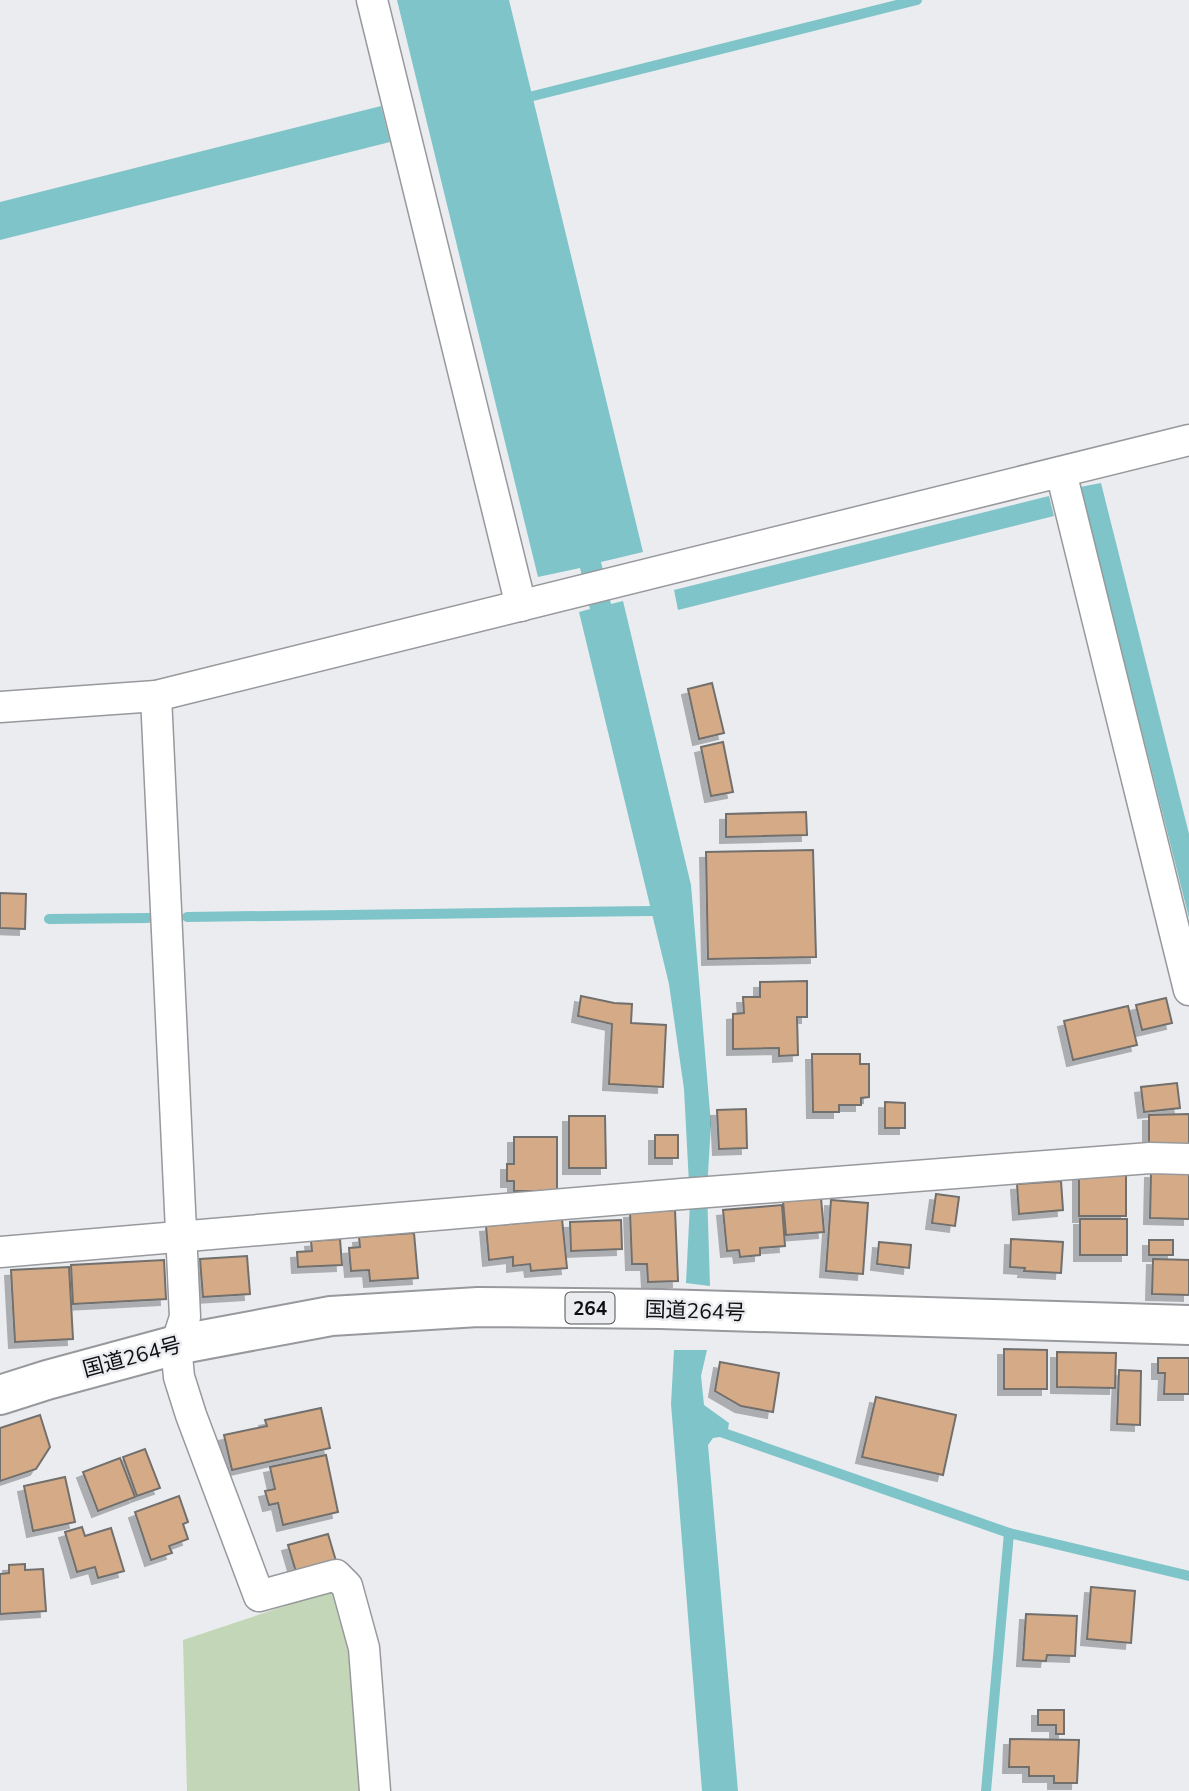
<svg xmlns="http://www.w3.org/2000/svg" width="1189" height="1791" viewBox="0 0 1189 1791" font-family="'Nunito Sans','Noto Sans JP',sans-serif">
<style>
.green{fill:#c3d7b8}
.water{fill:#7fc4c9}
.lines{fill:none;stroke-linecap:round;stroke-linejoin:round}
.stream{stroke:#7fc4c9;stroke-width:10}
.building{fill:#d5ab87;stroke:#726f6d;stroke-width:2;filter:url(#shadow)}
.street-casing{stroke:#97999c;stroke-width:33}
.highway-casing{stroke:#97999c;stroke-width:42}
.street{stroke:#fff;stroke-width:30}
.highway{stroke:#fff;stroke-width:38}
.labels{text-anchor:middle;stroke-width:5;stroke-linejoin:round;paint-order:stroke}
.shield{fill:#eaecf0;stroke:#505153;stroke-width:2}
.shield-label{font-size:19px;font-weight:bold;fill:#0e0f10}
.street-label{font-size:21px;fill:#0e0f10;stroke:#eaecf0}
</style>
<defs>
<filter id="shadow"><feDropShadow dx="-6" dy="6" stdDeviation="0" flood-color="#0004"/></filter>
</defs>
<rect width="100%" height="100%" fill="#eaecf0"/>
<path class="green" d="M 333,1590 L 352,1661 L 360,1791 L 187,1791 L 183,1640 Z"/>
<g class="water">
<path d="M 397,0 L 509,0 L 643,552 L 601,562 L 611,604 L 623,601 L 691,885 L 711,1124 L 707,1190 L 710,1286 L 686,1283 L 690,1203 L 684,1089 L 669,984 L 579,612 L 590,609 L 580,568 L 538,577 Z"/>
<path d="M 381,106 L 390,142 L 0,240 L 0,202 Z"/>
<path d="M 1101,483 L 1189,834 L 1189,918 L 1080,487 Z"/>
<path d="M 1049,496 L 1054,516 L 678,610 L 674,590 Z"/>
<path d="M 674,1350 L 707,1350 L 701,1376 L 704,1405 L 729,1423 L 727,1436 L 713,1438 L 708,1445 L 738,1791 L 702,1791 L 671,1404 Z"/>
</g>
<g class="lines">
<g class="stream">
<path d="M 533,96 L 917,0"/>
<path d="M 187,917 L 652,911"/>
<path d="M 49,919 L 148,918"/>
<path d="M 715,1430 L 1009,1533 L 1189,1576"/>
<path d="M 986,1791 L 1009,1533"/>
</g>
</g>
<g class="building">
<path d="M 712,683 L 724,733 L 699,739 L 688,689 Z"/>
<path d="M 723,742 L 733,792 L 711,796 L 701,747 Z"/>
<path d="M 806,812 L 807,835 L 726,837 L 726,814 Z"/>
<path d="M 813,850 L 816,957 L 708,959 L 706,852 Z"/>
<path d="M 0,893 L 26,894 L 25,929 L 0,928 Z"/>
<path d="M 807,981 L 807,1017 L 797,1017 L 798,1055 L 779,1056 L 779,1048 L 733,1049 L 733,1014 L 744,1013 L 743,997 L 760,997 L 760,982 Z"/>
<path d="M 581,996 L 614,1003 L 632,1004 L 631,1023 L 666,1025 L 663,1087 L 609,1084 L 612,1024 L 578,1016 Z"/>
<path d="M 1166,998 L 1172,1023 L 1142,1030 L 1136,1005 Z"/>
<path d="M 1128,1006 L 1137,1045 L 1073,1060 L 1064,1021 Z"/>
<path d="M 812,1054 L 860,1054 L 860,1064 L 869,1064 L 869,1097 L 861,1098 L 861,1105 L 839,1105 L 839,1112 L 813,1112 Z"/>
<path d="M 1177,1083 L 1180,1108 L 1144,1112 L 1141,1087 Z"/>
<path d="M 885,1102 L 905,1103 L 905,1128 L 885,1128 Z"/>
<path d="M 746,1109 L 747,1148 L 719,1149 L 717,1110 Z"/>
<path d="M 1189,1114 L 1189,1144 L 1149,1144 L 1149,1115 Z"/>
<path d="M 569,1116 L 605,1116 L 606,1168 L 569,1168 Z"/>
<rect x="655" y="1135" width="23" height="23"/>
<path d="M 514,1137 L 557,1137 L 557,1191 L 514,1191 L 514,1181 L 507,1181 L 507,1164 L 514,1164 Z"/>
<path d="M 1126,1171 L 1126,1216 L 1079,1216 L 1079,1172 Z"/>
<path d="M 1151,1172 L 1189,1173 L 1189,1219 L 1150,1218 Z"/>
<path d="M 1061,1181 L 1063,1210 L 1019,1214 L 1017,1184 Z"/>
<path d="M 936,1194 L 959,1197 L 955,1226 L 932,1223 Z"/>
<path d="M 821,1198 L 824,1232 L 786,1235 L 783,1201 Z"/>
<path d="M 831,1200 L 868,1203 L 863,1274 L 826,1271 Z"/>
<path d="M 782,1205 L 785,1246 L 760,1248 L 760,1255 L 740,1257 L 739,1250 L 727,1251 L 723,1210 Z"/>
<path d="M 675,1210 L 678,1281 L 648,1282 L 647,1264 L 632,1264 L 630,1212 Z"/>
<path d="M 562,1219 L 567,1268 L 531,1271 L 530,1264 L 513,1266 L 513,1257 L 489,1260 L 486,1226 Z"/>
<rect x="1080" y="1219" width="47" height="36"/>
<path d="M 621,1220 L 622,1249 L 571,1251 L 570,1222 Z"/>
<path d="M 414,1233 L 418,1278 L 370,1281 L 369,1270 L 351,1271 L 349,1248 L 360,1247 L 359,1237 Z"/>
<path d="M 340,1239 L 342,1265 L 298,1267 L 297,1252 L 312,1251 L 311,1241 Z"/>
<path d="M 1011,1239 L 1063,1242 L 1061,1273 L 1024,1271 L 1025,1268 L 1010,1267 Z"/>
<rect x="1149" y="1240" width="24" height="15"/>
<path d="M 879,1242 L 911,1245 L 909,1268 L 877,1264 Z"/>
<path d="M 247,1256 L 250,1294 L 203,1297 L 200,1259 Z"/>
<path d="M 1153,1259 L 1189,1260 L 1189,1295 L 1152,1294 Z"/>
<path d="M 164,1260 L 166,1299 L 73,1304 L 71,1265 Z"/>
<path d="M 69,1267 L 73,1339 L 15,1342 L 11,1270 Z"/>
<path d="M 1004,1349 L 1047,1350 L 1047,1389 L 1004,1389 Z"/>
<path d="M 1057,1352 L 1116,1353 L 1115,1388 L 1057,1387 Z"/>
<path d="M 1158,1358 L 1189,1358 L 1189,1394 L 1164,1394 L 1165,1373 L 1158,1373 Z"/>
<path d="M 720,1362 L 779,1373 L 773,1412 L 741,1406 L 715,1391 Z"/>
<path d="M 1119,1370 L 1141,1371 L 1140,1425 L 1117,1424 Z"/>
<path d="M 876,1397 L 956,1415 L 943,1475 L 862,1457 Z"/>
<path d="M 321,1408 L 330,1448 L 232,1470 L 224,1435 L 267,1426 L 265,1420 Z"/>
<path d="M 40,1415 L 50,1447 L 36,1469 L 0,1481 L 0,1428 Z"/>
<path d="M 145,1449 L 160,1488 L 137,1496 L 123,1457 Z"/>
<path d="M 326,1455 L 338,1512 L 283,1525 L 278,1503 L 269,1505 L 265,1491 L 275,1489 L 270,1467 Z"/>
<path d="M 120,1458 L 135,1497 L 98,1511 L 83,1472 Z"/>
<path d="M 65,1477 L 75,1522 L 33,1531 L 24,1486 Z"/>
<path d="M 179,1496 L 188,1522 L 183,1524 L 188,1539 L 169,1546 L 172,1553 L 151,1560 L 135,1512 Z"/>
<path d="M 82,1527 L 85,1536 L 111,1528 L 124,1571 L 98,1578 L 95,1567 L 77,1572 L 65,1532 Z"/>
<path d="M 328,1534 L 336,1561 L 296,1572 L 288,1545 Z"/>
<path d="M 25,1564 L 25,1570 L 43,1569 L 46,1611 L 0,1614 L 0,1574 L 9,1573 L 9,1565 Z"/>
<path d="M 1091,1587 L 1135,1591 L 1131,1643 L 1087,1639 Z"/>
<path d="M 1026,1614 L 1077,1616 L 1075,1656 L 1047,1655 L 1046,1661 L 1023,1660 Z"/>
<path d="M 1038,1710 L 1064,1710 L 1064,1734 L 1056,1734 L 1056,1725 L 1038,1725 Z"/>
<path d="M 1010,1739 L 1079,1740 L 1077,1783 L 1054,1783 L 1054,1776 L 1029,1776 L 1029,1767 L 1009,1767 Z"/>
</g>
<g class="lines">
<g class="street-casing">
<g id="street">
<path d="M 372,0 L 521,606"/>
<path d="M 1061,472 L 1189,990"/>
<path d="M 156,696 L 185,1317 L 176,1345 L 179,1377 L 191,1415 L 259,1596 L 336,1575 L 347,1586 L 364,1648 L 375,1791"/>
<path d="M 0,707 L 156,696 L 1189,440"/>
<path d="M 0,1252 L 682,1194 L 1150,1158 L 1189,1159"/>
</g>
</g>
<g class="highway-casing">
<path id="highway" d="M 0,1395 L 47,1380 L 176,1345 L 331,1316 L 478,1307 L 661,1309 L 1189,1325"/>
</g>
<use href="#street" class="street"/>
<use href="#highway" class="highway"/>
</g>
<g class="labels">
<rect class="shield" x="565.5" y="1292.5" width="49" height="31" rx="5"/>
<g class="shield-label">
<text x="590" y="1315">264</text>
</g>
<g class="street-label">
<text transform="translate(695 1311) rotate(2)" y="7">国道264号</text>
<text transform="translate(132 1357) rotate(-15)" y="7">国道264号</text>
</g>
</g>
</svg>
